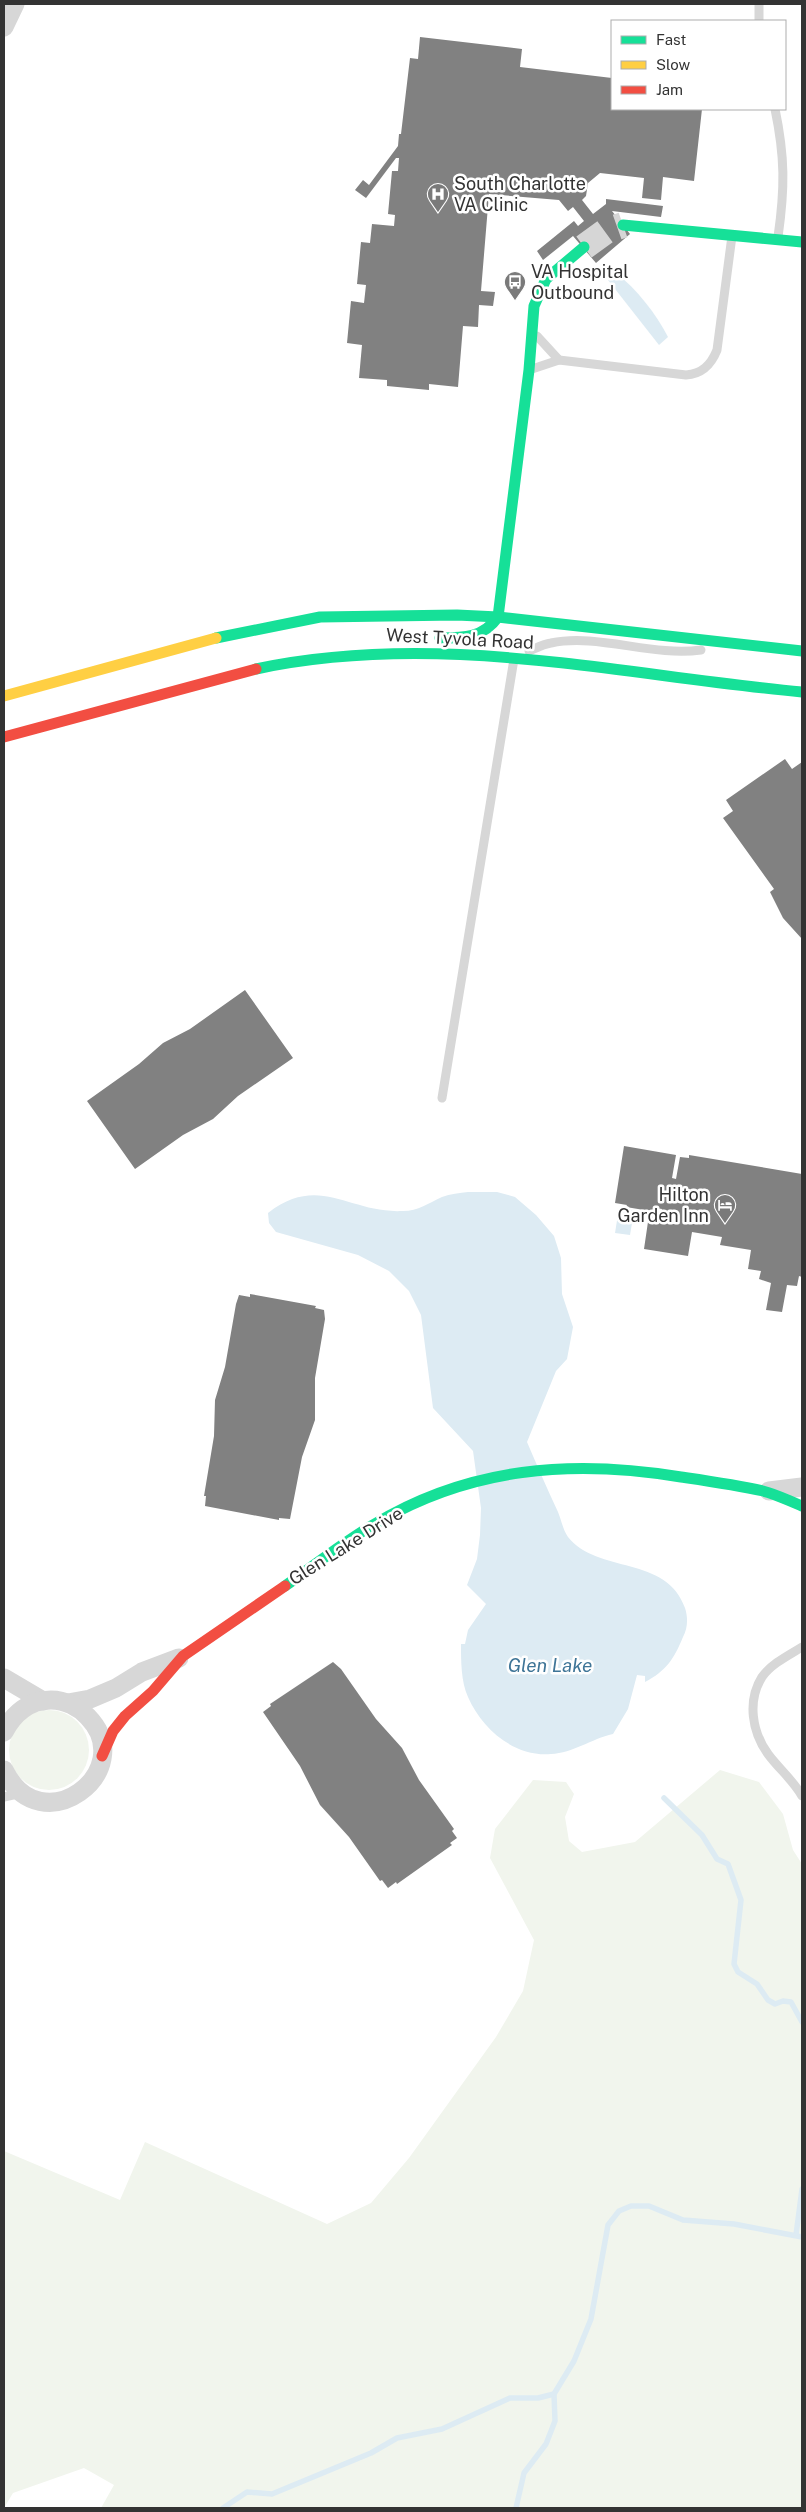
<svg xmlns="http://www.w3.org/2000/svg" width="806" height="2512" viewBox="0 0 806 2512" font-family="'Public Sans',sans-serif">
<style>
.green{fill:#f1f5ed}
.water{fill:#ddebf3}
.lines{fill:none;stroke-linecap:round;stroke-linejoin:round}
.stream{stroke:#ddebf3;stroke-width:5.5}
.building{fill:#818181}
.secondary-tunnel{stroke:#d6d6d6;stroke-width:26;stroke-dasharray:26 13;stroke-linecap:butt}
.lane{stroke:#d7d7d7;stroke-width:9}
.street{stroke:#d7d7d7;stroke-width:19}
.fast{stroke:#16e098;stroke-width:11}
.slow{stroke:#ffcf43;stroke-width:11}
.jam{stroke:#f24e42;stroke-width:11}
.labels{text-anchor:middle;stroke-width:5;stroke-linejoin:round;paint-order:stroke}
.poi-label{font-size:18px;fill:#333;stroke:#fff;text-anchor:start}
.street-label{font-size:18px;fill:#333;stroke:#fff}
.water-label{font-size:19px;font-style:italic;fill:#3f7597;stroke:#fff}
</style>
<rect width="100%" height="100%" fill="#fff"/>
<g class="green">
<circle cx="49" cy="1750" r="40"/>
<path d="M 720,1770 L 759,1782 L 783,1814 L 793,1850 L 802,1864 L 802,2508 L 101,2508 L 114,2485 L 84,2468 L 13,2493 L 4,2508 L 4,2151 L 120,2200 L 145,2142 L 327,2224 L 371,2203 L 409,2158 L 496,2037 L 523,1991 L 534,1940 L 490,1858 L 495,1829 L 533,1780 L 566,1782 L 574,1794 L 565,1817 L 569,1841 L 582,1852 L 635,1842 Z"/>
</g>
<g class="water">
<path d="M 616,273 C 637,289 656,314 668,337 L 659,345 L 608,280 Z"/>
<path d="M 468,1192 L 497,1192 L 515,1197 L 536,1215 L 554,1236 L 561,1258 L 562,1294 L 573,1327 L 567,1359 L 556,1371 L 527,1442 C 537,1465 547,1489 558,1512 C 561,1519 563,1530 568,1537 C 597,1574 667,1555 685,1608 C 688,1617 688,1628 683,1637 C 674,1659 666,1671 645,1682 L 645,1676 L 637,1675 L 628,1709 L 613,1734 C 591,1739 573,1753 551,1754 C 514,1757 482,1729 468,1697 C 461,1682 461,1661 461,1644 L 465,1644 L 468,1630 L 486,1604 L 467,1585 L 477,1559 L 480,1535 L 481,1508 L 473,1451 L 433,1408 L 421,1315 L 409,1291 L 389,1271 L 358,1255 L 276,1232 L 269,1223 L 268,1213 C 320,1173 349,1214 403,1211 C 418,1211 429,1203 442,1197 C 450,1194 460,1193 468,1192 Z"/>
<path d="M 619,1208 L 634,1211 L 630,1235 L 615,1233 Z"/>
</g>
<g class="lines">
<g class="stream">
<path d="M 664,1798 L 702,1835 L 717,1859 L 728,1864 L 741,1900 L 734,1964 L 738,1972 L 757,1984 L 768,2000 L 775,2004 L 783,2001 L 791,2002 L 802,2022"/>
<path d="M 796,2235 L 802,2189"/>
<path d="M 223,2508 L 247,2492 L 272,2494 L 371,2453 L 397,2438 L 442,2429 L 510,2398 L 538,2398 L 554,2394"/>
<path d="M 516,2508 L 524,2473 L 546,2444 L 555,2421 L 554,2394 L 574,2361 L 591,2319 L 608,2225 L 619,2211 L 631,2206 L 649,2206 L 683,2220 L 734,2224 L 802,2237"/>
</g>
</g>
<g class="building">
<path d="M 420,37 L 522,49 L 520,67 L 612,78 L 612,109 L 702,109 L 694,181 L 663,177 L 661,200 L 642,198 L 644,178 L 600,173 L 588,183 L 586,196 L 582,200 L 593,214 L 606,204 L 606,199 L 663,206 L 661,217 L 612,211 L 630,234 L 596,263 L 573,236 L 543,260 L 537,251 L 574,221 L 578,226 L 584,221 L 573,207 L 568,211 L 559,200 L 489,194 L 481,291 L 495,292 L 493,306 L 479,305 L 478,327 L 463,326 L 458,387 L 429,384 L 429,390 L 387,386 L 387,380 L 359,378 L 362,345 L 347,343 L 351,301 L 364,303 L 366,285 L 357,284 L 361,242 L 370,243 L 372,224 L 394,226 L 395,215 L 388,214 L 392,171 L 398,171 L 399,158 L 396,158 L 366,198 L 355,190 L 363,180 L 369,185 L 398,146 L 399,134 L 401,134 L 410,58 L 418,59 Z"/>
<path d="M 785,759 L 792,769 L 802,762 L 802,939 L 783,918 L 770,892 L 774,889 L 723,818 L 733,811 L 726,800 Z"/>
<path d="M 245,990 L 293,1058 L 238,1096 L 213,1119 L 183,1135 L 135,1169 L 87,1101 L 139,1064 L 163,1043 L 190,1029 Z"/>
<path d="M 624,1146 L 676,1155 L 672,1178 L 676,1179 L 680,1157 L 689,1158 L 689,1155 L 802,1174 L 802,1277 L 799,1276 L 797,1286 L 787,1285 L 782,1312 L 766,1310 L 771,1283 L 759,1279 L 761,1271 L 748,1269 L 751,1250 L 720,1245 L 722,1237 L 692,1232 L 688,1256 L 644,1249 L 649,1215 L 661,1216 L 662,1209 L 656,1208 L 656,1212 L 626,1207 L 627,1205 L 615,1203 Z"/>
<path d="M 250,1294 L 316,1306 L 315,1308 L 324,1310 L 325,1319 L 315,1378 L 315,1420 L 302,1457 L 290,1519 L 279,1518 L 279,1520 L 205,1506 L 206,1496 L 204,1496 L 214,1436 L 215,1400 L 225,1367 L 236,1304 L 239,1295 L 250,1297 Z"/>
<path d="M 333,1662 L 341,1669 L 376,1719 L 402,1748 L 419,1780 L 454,1829 L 452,1831 L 457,1838 L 450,1843 L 452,1845 L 397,1884 L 396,1882 L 388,1888 L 382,1880 L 380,1881 L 349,1837 L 320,1805 L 300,1766 L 263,1712 L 271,1706 L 270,1704 Z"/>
</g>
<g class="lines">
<path class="secondary-tunnel" d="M 584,247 L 606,231 L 623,225"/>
<g class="lane">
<path d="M 759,21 L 759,4"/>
<path d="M 775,109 C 785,157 785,188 778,237"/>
<path d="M 537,336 L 559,360"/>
<path d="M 532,369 L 559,360 L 686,375 C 702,374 711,365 717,350 L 732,236"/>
<path d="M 529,651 C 536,648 544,644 551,643 C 598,633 652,657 701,650"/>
<path d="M 442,1098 L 514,659"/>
<path d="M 802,1647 C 789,1655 771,1664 762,1677 C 747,1701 752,1732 768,1754 C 779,1769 793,1780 802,1796"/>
<path d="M 4,1797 L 22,1793"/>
</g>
<g class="street">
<path d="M 4,27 L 15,4"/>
<path d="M 769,1491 L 802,1487"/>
<path d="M 4,1678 L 43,1701"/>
<path d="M 68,1703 L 90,1699 L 116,1688 L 142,1672 L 179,1658"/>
<path d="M 4,1732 C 13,1714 29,1700 51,1700 C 65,1700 79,1707 88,1717 C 140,1771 41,1846 4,1770"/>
</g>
<g class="fast">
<path d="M 623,225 L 802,242"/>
<path d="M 216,638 L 320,617 L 457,615 L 498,617 L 802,651"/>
<path d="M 440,638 C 464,638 483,638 498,617 L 529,370 L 534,306 L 546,279 L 584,247"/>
<path d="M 256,669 C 440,630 618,675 802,692"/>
<path d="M 285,1586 C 314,1566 342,1543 373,1525 C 469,1467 572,1459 681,1477 C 708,1481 736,1485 763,1491 C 776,1494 789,1501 802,1506"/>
</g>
<path class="slow" d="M 4,696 L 216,638"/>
<g class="jam">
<path d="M 4,737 L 256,669"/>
<path d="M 102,1756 L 113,1731 L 125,1716 L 153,1691 L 183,1656 L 285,1586"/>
</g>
</g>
<defs>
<g id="hospital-pin" transform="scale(1.125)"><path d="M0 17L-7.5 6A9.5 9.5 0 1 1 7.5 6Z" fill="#7a7a7a" stroke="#fff"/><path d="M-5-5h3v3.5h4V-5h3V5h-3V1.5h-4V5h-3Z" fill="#fff"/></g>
<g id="bus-pin" transform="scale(1.125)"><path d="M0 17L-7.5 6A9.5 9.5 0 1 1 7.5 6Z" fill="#7a7a7a" stroke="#fff"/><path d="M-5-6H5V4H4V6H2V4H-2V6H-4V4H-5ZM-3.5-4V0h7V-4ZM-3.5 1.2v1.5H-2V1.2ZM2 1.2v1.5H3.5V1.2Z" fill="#fff"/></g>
<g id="hotel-pin" transform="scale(1.125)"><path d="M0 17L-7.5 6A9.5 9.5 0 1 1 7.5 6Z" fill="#7a7a7a" stroke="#fff"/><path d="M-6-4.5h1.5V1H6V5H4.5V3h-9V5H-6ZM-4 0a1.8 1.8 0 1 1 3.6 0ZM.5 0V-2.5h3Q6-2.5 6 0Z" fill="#fff"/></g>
</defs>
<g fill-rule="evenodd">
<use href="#hospital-pin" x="438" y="194"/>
<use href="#bus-pin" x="515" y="282"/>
<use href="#hotel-pin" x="725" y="1205"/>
</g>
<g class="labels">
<g class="poi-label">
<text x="454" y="190">South Charlotte<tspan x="454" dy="21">VA Clinic</tspan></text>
<text x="531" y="278">VA Hospital<tspan x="531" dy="21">Outbound</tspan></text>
<text x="709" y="1201" text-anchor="end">Hilton<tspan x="709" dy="21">Garden Inn</tspan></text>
</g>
<g class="street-label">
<text transform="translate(460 639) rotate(3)" y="6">West Tyvola Road</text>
<text transform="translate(346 1546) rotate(-32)" y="6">Glen Lake Drive</text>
</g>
<g class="water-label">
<text x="550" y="1672">Glen Lake</text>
</g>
</g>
<rect width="806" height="2512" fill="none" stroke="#333333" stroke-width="10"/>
<rect x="611" y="20" width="175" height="90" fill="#ffffff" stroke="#adadad"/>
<rect x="621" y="36" width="25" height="8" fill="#16e098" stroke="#adadad"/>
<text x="656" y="45" font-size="15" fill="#333333">Fast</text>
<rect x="621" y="61" width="25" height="8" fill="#ffcf43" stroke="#adadad"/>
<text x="656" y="70" font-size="15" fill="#333333">Slow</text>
<rect x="621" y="86" width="25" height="8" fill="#f24e42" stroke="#adadad"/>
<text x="656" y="95" font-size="15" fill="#333333">Jam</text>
</svg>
